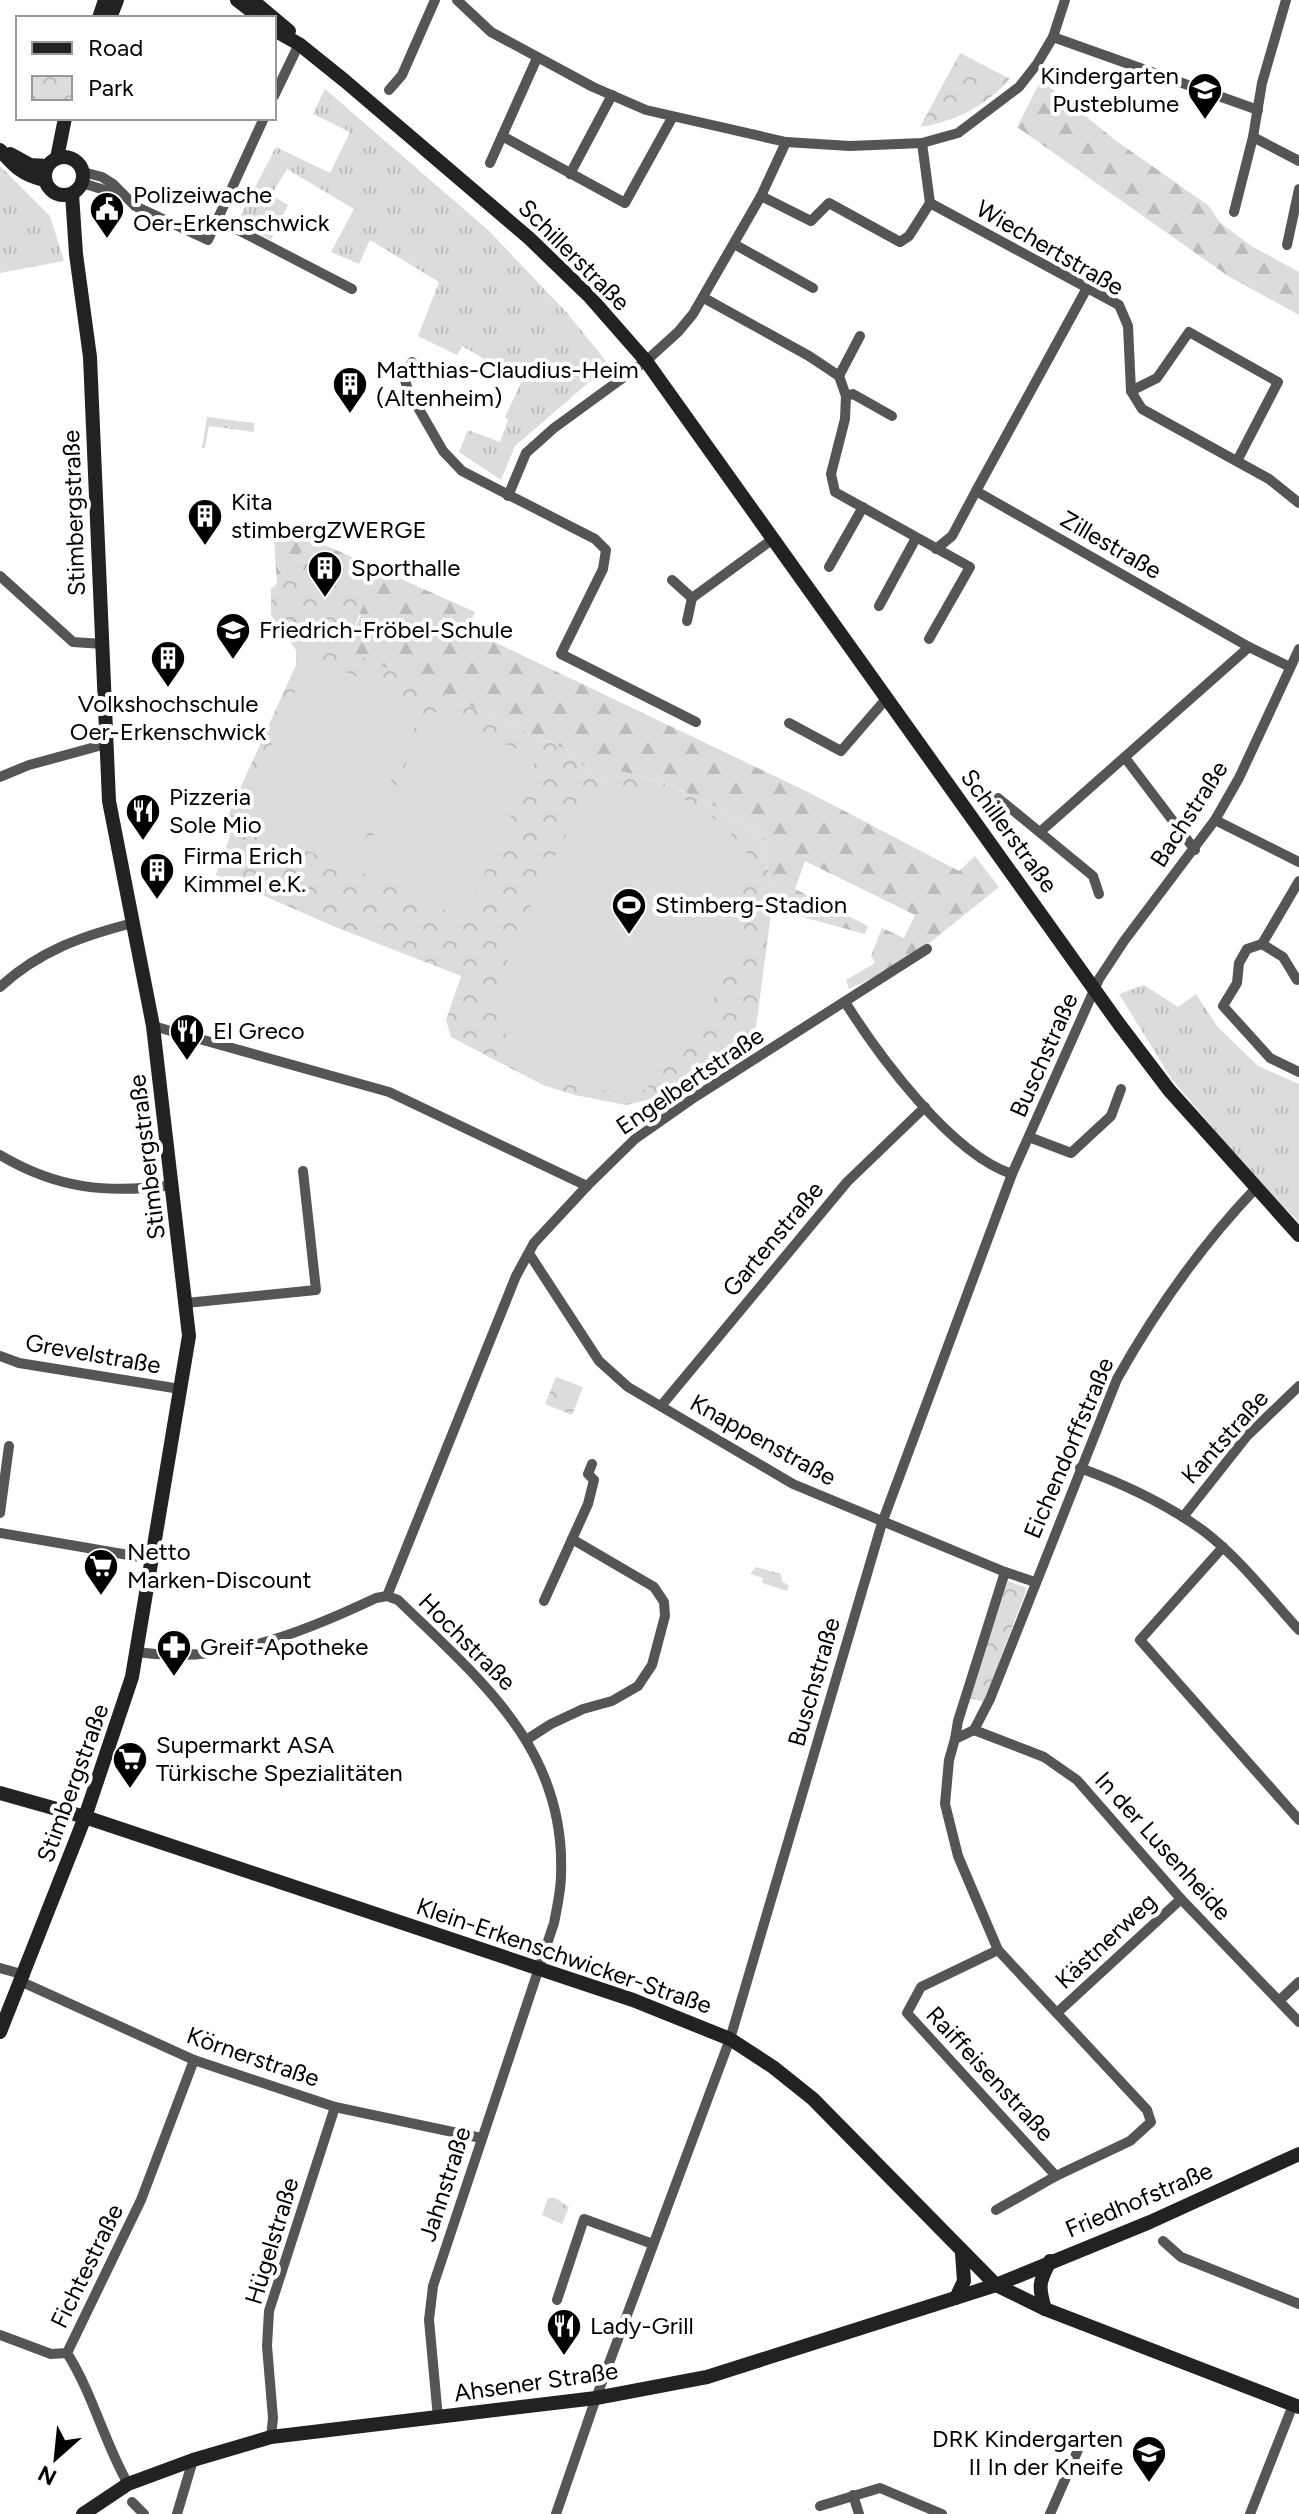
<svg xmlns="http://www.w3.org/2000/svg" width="1299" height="2514" viewBox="0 0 1299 2514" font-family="Figtree,sans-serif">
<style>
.grass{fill:url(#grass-tufts)}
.forest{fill:url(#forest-firs)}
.park{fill:url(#park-crowns)}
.pitch{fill:#dcdcdc}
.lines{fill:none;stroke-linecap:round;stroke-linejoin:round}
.street{stroke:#555;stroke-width:10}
.secondary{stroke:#222;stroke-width:14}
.labels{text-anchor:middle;stroke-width:8;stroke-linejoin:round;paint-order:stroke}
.poi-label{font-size:24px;fill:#000;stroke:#fff;text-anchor:start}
.street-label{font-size:24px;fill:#000;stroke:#fff}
</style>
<defs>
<pattern id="grass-tufts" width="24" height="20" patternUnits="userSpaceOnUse" patternTransform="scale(2)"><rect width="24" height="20" fill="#dcdcdc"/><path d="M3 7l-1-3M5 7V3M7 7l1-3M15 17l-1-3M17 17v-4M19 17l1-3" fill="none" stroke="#bbb"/></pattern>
<pattern id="forest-firs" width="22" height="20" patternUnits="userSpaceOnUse" patternTransform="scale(2)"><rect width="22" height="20" fill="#dcdcdc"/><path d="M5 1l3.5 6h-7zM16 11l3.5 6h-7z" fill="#bbb"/></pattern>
<pattern id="park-crowns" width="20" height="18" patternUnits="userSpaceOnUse" patternTransform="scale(2)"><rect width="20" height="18" fill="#dcdcdc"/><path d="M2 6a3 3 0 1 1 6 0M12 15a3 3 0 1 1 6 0" fill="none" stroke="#bbb"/></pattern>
</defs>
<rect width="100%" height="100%" fill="#fff"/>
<g class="grass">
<path d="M 325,89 L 488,230 L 568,314 L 609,365 L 515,446 L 501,480 L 459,452 L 468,430 L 500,442 L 508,420 L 505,417 L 521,383 L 518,377 L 483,362 L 483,358 L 462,346 L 457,355 L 418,336 L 439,282 L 370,240 L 359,264 L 331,252 L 354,209 L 287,169 L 271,195 L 288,205 L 271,240 L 237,222 L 276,147 L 330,173 L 350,132 L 313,114 Z"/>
<path d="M 0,166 L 50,216 L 64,261 L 0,273 Z"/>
<path d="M 207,417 L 254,423 L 254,432 L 209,426 L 205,448 L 202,448 Z"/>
<path d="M 1144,985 L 1178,1007 L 1196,994 L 1217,1026 L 1258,1066 L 1299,1084 L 1299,1222 L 1253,1176 L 1171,1078 L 1119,994 Z"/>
<path d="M 756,1567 L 781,1574 L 782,1582 L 789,1585 L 787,1591 L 762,1583 L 763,1578 L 750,1574 Z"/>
</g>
<g class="forest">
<path d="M 1041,80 L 1115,140 L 1209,206 L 1220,223 L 1253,247 L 1299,272 L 1299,315 L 1228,276 L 1017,127 Z"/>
<path d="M 273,522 L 475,612 L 467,629 L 808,792 L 959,871 L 975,856 L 999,887 L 907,961 L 849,989 L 846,980 L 875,963 L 871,956 L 882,928 L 904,938 L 915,915 L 805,861 L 795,889 L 868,926 L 865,934 L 788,913 L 772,906 L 764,837 C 713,804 678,783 618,771 L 601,784 L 567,750 L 344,649 L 361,615 L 291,571 L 277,585 Z"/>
</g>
<g class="park">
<path d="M 960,53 L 1010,79 C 985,106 957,121 920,127 Z"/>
<path d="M 301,552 L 369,591 L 345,649 L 567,750 L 601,784 L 617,771 C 678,783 713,804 764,837 L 772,906 L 756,1027 C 749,1047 734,1051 715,1058 L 718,1071 L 702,1082 L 691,1079 L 658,1097 L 626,1105 L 575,1095 L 543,1085 L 451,1037 L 446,1020 L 461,976 L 333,926 L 216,875 L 230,836 L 223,826 L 296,665 L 296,650 L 271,615 L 271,589 L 291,571 Z"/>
<path d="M 556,1377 L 583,1387 L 572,1415 L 545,1404 Z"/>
<path d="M 1008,1581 L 1027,1588 L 984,1702 L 969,1698 Z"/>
<path d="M 548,2198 L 555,2198 L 569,2207 L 562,2224 L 542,2215 Z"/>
</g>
<g class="pitch">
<path d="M 311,656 L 424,707 L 351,870 L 238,820 Z"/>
<path d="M 430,710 L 537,758 L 464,919 L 358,871 Z"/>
<path d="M 647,788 C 689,793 730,824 750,860 L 739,902 L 751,906 C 734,961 709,1013 679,1062 L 668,1056 L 646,1090 C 581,1098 486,1072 501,987 C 507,952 525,915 541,884 C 555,856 569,821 595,803 C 611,792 629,788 647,788 Z"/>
</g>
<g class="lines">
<g class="street">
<path d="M 457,0 L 491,32 L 593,87 L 646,110 L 786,142 L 850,146 L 922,143 L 958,133 L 1019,87 L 1037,64 L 1053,37 L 1065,0"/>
<path d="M 1053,37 L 1258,110"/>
<path d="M 389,90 L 402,75 L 435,0"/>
<path d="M 274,96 L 299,44"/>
<path d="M 502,136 L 625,203 L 672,118"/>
<path d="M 1253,137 L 1299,161"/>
<path d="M 922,143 L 930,203 L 1119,305 L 1128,326 L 1131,391 L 1142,409 L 1269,479 L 1299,503"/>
<path d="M 490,163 L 537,58"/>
<path d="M 83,172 L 102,177 L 113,184 L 135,206 L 208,240 L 264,118"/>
<path d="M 570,174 L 612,95"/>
<path d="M 82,183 L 121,195"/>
<path d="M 761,196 L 811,221 L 829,203 L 900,242 L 909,236 L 930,203"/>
<path d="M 1234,212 L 1253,137 L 1262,83 L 1286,0"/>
<path d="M 217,219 L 352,289"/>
<path d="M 734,244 L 813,288"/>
<path d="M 1287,245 L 1299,189"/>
<path d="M 704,298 L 809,356 L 839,376 L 846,396 L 845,419 L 831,474 L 835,492 L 970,567 L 929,639"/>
<path d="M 412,362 L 404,377 L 408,390 L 443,451 L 462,471 L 595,539 L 606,550 L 603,569 L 561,654 L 696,722"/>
<path d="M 839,376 L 860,336"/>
<path d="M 1131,391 L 1157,378 L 1189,332 L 1278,382 L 1237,461"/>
<path d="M 846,396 L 853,394 L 892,416"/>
<path d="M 976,491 L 1087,288"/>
<path d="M 508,496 L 526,453 L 554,428 L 646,361 L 678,332 L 693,314 L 761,196 L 786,142"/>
<path d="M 936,549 L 952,536 L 976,491 L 1249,647 L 1290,667"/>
<path d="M 829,567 L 863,507"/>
<path d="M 0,576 L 73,642 L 103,644"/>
<path d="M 672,580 L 692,598 L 773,539"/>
<path d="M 879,606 L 916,538"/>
<path d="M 687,621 L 692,598"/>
<path d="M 789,723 L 841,751 L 886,699"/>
<path d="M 1126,759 L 1195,850"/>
<path d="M 0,777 L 29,765 L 106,744"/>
<path d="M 998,798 L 1093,876 L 1099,894"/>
<path d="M 1215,820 L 1299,862"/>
<path d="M 1040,832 L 1249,647"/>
<path d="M 1262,944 L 1247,949 L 1239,963 L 1237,983 L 1223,1006 L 1270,1058 L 1299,1072"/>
<path d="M 1297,980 L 1283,957 L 1262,944 L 1299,881"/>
<path d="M 0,987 C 39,951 82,936 133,923"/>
<path d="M 845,1002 C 879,1056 951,1154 1012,1174"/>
<path d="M 153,1026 L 389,1092 L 587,1186"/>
<path d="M 1029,1137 L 1071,1153 L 1111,1116 L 1121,1089"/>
<path d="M 0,1155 C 57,1189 108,1194 173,1185"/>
<path d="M 530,1255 L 599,1361 L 628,1387 L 793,1484 L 1005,1572 L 1035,1582"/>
<path d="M 186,1303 L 316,1290 L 303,1171"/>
<path d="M 0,1356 L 19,1363 L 180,1389"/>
<path d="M 661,1406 L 847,1182 L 925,1107"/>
<path d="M 1080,1468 C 1124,1484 1167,1504 1205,1532 C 1240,1559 1269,1597 1299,1630"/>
<path d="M 0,1513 L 9,1446"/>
<path d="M 1183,1517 L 1247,1436 L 1299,1386"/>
<path d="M 0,1533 L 152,1559"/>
<path d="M 1223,1547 L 1140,1640 L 1299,1820"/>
<path d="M 387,1596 L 516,1276 L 534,1243 L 587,1186 L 635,1139 L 695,1097 L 927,949"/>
<path d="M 544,1601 L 588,1504 L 594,1480 L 588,1474 L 592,1464"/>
<path d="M 137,1652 C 223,1665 300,1634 376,1598 L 387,1596 L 398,1600 C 480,1680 566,1748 561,1875 C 561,1891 557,1907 554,1923 L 433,2286 L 429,2320 L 438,2418"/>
<path d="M 974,1730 L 1044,1757 L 1077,1780 L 1181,1899 L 1299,2022"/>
<path d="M 955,1739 L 958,1721 L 1005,1572"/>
<path d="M 526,1740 L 551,1724 L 583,1709 L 612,1701 L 638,1686 L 652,1665 L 665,1616 L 664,1602 L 654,1587 L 572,1539"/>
<path d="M 998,1950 L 921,1987 L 907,2013 L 1056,2176"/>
<path d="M 0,1968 L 25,1975"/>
<path d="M 22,1982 L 194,2060 L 335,2107 L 481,2138"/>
<path d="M 1280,2000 L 1299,1982"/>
<path d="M 1058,2012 L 1181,1899"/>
<path d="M 996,2210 L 1056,2176 L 1130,2141 L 1151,2122 L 1147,2110 L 998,1950 L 958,1856 L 945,1804 L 949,1760 L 955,1739 L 974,1730 L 990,1699 L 1117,1379 C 1155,1311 1201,1246 1255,1189"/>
<path d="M 1163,2241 L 1181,2257 L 1299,2304"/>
<path d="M 557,2300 L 584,2219 L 653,2244"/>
<path d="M 0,2335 L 51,2354 L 67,2353"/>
<path d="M 271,2437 L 273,2418 L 267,2346 L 269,2311 L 335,2107"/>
<path d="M 128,2484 C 104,2442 93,2394 67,2353 L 141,2200 L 194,2060"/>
<path d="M 853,2495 L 859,2514"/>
<path d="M 132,2502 L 144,2514"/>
<path d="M 820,2506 L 880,2488 L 942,2514"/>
<path d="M 177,2514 L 193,2460"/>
<path d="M 556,2514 L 596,2398 L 730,2039 L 882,1523 L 1012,1174 L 1099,979 L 1124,941 L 1215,820 L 1239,778 L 1299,649"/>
<path d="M 1050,2514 L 1081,2443"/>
<path d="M 1250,2514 L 1293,2405"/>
</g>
<g class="secondary">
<path d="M 237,0 L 259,17"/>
<path d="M 252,0 L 289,31"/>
<path d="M 99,18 L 105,0"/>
<path d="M 110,18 L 117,0"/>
<path d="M 274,30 L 299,44 L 345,81 L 529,238 L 589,296 L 646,361 L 1119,1024 L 1169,1090 L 1299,1235"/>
<path d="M 0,150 C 14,166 23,176 45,180"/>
<path d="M 10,154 L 30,165 L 47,166"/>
<circle cx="64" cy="176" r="19"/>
<path d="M 57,158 L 65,118"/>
<path d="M 0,1793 L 85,1817 L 633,2000 L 730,2039 L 773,2067 L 813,2099 L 996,2285 L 1045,2309 L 1299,2407"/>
<path d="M 0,2032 L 85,1817 L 132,1677 L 189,1336 L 153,1026 L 109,801 L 90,357 L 76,254 L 72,194"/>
<path d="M 956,2298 L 964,2281 L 962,2253"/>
<path d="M 1045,2309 C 1038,2286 1039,2282 1050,2261"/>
<path d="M 83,2514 L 128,2484 L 193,2460 L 271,2437 L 596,2398 L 707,2377 L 996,2285 L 1150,2222 L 1299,2154"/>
</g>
</g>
<defs>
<g id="school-pin" transform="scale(1.8)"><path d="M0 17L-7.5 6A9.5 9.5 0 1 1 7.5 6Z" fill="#000" stroke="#fff"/><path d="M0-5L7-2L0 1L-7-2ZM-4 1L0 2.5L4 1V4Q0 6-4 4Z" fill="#fff"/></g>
<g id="civic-pin" transform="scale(1.8)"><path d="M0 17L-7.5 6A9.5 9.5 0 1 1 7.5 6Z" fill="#000" stroke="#fff"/><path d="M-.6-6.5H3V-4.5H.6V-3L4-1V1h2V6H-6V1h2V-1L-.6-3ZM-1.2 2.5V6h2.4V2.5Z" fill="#fff"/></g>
<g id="building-pin" transform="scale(1.8)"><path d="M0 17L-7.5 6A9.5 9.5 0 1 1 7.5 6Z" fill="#000" stroke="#fff"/><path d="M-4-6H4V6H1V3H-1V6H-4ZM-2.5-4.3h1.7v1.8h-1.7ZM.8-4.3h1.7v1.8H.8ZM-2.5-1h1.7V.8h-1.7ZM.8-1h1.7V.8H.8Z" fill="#fff"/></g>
<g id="restaurant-pin" transform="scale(1.8)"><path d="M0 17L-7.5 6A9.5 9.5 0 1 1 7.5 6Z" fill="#000" stroke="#fff"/><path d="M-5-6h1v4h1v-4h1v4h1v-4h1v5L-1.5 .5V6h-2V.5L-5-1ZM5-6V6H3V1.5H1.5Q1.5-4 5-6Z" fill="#fff"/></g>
<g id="stadium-pin" transform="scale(1.8)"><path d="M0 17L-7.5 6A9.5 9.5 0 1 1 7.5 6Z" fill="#000" stroke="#fff"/><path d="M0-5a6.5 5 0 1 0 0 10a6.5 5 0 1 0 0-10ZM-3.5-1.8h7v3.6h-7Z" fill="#fff"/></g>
<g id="supermarket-pin" transform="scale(1.8)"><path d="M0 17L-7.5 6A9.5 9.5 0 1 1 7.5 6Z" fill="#000" stroke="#fff"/><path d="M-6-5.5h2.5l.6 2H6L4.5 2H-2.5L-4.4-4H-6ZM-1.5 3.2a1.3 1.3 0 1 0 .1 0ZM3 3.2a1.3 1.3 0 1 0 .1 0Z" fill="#fff"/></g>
<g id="pharmacy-pin" transform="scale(1.8)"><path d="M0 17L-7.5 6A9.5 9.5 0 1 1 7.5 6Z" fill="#000" stroke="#fff"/><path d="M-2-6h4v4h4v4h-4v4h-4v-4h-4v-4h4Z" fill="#fff"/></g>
</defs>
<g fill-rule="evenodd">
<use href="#school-pin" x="1205" y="90"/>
<use href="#civic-pin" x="107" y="209"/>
<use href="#building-pin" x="350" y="384"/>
<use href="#building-pin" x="205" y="516"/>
<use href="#building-pin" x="325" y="568"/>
<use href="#school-pin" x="233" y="630"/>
<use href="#building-pin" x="168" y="658"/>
<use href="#restaurant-pin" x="143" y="811"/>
<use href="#building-pin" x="157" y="870"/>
<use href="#stadium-pin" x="629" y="905"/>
<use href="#restaurant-pin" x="187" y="1031"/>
<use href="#supermarket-pin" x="101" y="1566"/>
<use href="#pharmacy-pin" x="174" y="1647"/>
<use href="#supermarket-pin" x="130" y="1759"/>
<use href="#restaurant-pin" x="564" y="2326"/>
<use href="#school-pin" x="1149" y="2453"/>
</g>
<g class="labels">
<g class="poi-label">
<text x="1179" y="84" text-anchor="end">Kindergarten<tspan x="1179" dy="28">Pusteblume</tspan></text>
<text x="133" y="203">Polizeiwache<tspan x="133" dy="28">Oer-Erkenschwick</tspan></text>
<text x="376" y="378">Matthias-Claudius-Heim<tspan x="376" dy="28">(Altenheim)</tspan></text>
<text x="231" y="510">Kita<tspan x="231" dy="28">stimbergZWERGE</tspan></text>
<text x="351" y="576">Sporthalle</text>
<text x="259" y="638">Friedrich-Fröbel-Schule</text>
<text x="168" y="712" text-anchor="middle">Volkshochschule<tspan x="168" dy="28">Oer-Erkenschwick</tspan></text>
<text x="169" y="805">Pizzeria<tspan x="169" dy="28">Sole Mio</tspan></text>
<text x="183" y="864">Firma Erich<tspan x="183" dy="28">Kimmel e.K.</tspan></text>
<text x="655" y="913">Stimberg-Stadion</text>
<text x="213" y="1039">El Greco</text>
<text x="127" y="1560">Netto<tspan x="127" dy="28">Marken-Discount</tspan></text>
<text x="200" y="1655">Greif-Apotheke</text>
<text x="156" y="1753">Supermarkt ASA<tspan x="156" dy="28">Türkische Spezialitäten</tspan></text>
<text x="590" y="2334">Lady-Grill</text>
<text x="1123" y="2447" text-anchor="end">DRK Kindergarten<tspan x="1123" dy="28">II In der Kneife</tspan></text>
</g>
<g class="street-label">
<text transform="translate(1050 248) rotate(30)" y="8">Wiechertstraße</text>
<text transform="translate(574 255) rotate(45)" y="8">Schillerstraße</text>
<text transform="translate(74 513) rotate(-92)" y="8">Stimbergstraße</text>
<text transform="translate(1111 545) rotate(30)" y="8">Zillestraße</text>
<text transform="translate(1189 814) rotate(-57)" y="8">Bachstraße</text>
<text transform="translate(1009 831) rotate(54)" y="8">Schillerstraße</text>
<text transform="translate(1044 1055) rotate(-66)" y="8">Buschstraße</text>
<text transform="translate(690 1081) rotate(-34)" y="8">Engelbertstraße</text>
<text transform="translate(147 1157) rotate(-97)" y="8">Stimbergstraße</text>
<text transform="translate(773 1239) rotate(-50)" y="8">Gartenstraße</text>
<text transform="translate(93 1354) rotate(10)" y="8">Grevelstraße</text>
<text transform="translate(1225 1437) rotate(-48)" y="8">Kantstraße</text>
<text transform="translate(763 1440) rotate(29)" y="8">Knappenstraße</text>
<text transform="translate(1069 1448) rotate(-67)" y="8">Eichendorffstraße</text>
<text transform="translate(467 1642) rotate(45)" y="8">Hochstraße</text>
<text transform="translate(814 1682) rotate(-74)" y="8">Buschstraße</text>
<text transform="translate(73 1783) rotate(-70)" y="8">Stimbergstraße</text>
<text transform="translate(1163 1846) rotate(48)" y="8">In der Lusenheide</text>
<text transform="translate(1106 1941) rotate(-43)" y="8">Kästnerweg</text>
<text transform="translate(564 1956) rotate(19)" y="8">Klein-Erkenschwicker-Straße</text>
<text transform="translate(253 2057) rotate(19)" y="8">Körnerstraße</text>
<text transform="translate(990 2074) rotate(47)" y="8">Raiffeisenstraße</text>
<text transform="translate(445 2184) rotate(-72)" y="8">Jahnstraße</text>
<text transform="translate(1139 2200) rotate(-23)" y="8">Friedhofstraße</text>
<text transform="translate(272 2241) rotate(-73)" y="8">Hügelstraße</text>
<text transform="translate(87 2266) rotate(-64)" y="8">Fichtestraße</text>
<text transform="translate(536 2382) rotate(-8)" y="8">Ahsener Straße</text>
</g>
</g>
<rect x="16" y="16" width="260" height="104" fill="#ffffff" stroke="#999999" stroke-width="2"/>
<rect x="32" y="42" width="40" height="12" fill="#222222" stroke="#999999" stroke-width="2"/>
<text x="88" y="56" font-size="24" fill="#000000">Road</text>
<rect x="32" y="76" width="40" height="24" fill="url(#park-crowns)" stroke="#999999" stroke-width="2"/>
<text x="88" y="96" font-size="24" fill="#000000">Park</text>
<g transform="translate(56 2458) rotate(207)" stroke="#ffffff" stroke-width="6" paint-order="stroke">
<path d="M0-6L14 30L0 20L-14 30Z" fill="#000000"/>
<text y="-12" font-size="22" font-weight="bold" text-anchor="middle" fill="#000000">N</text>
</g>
</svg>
